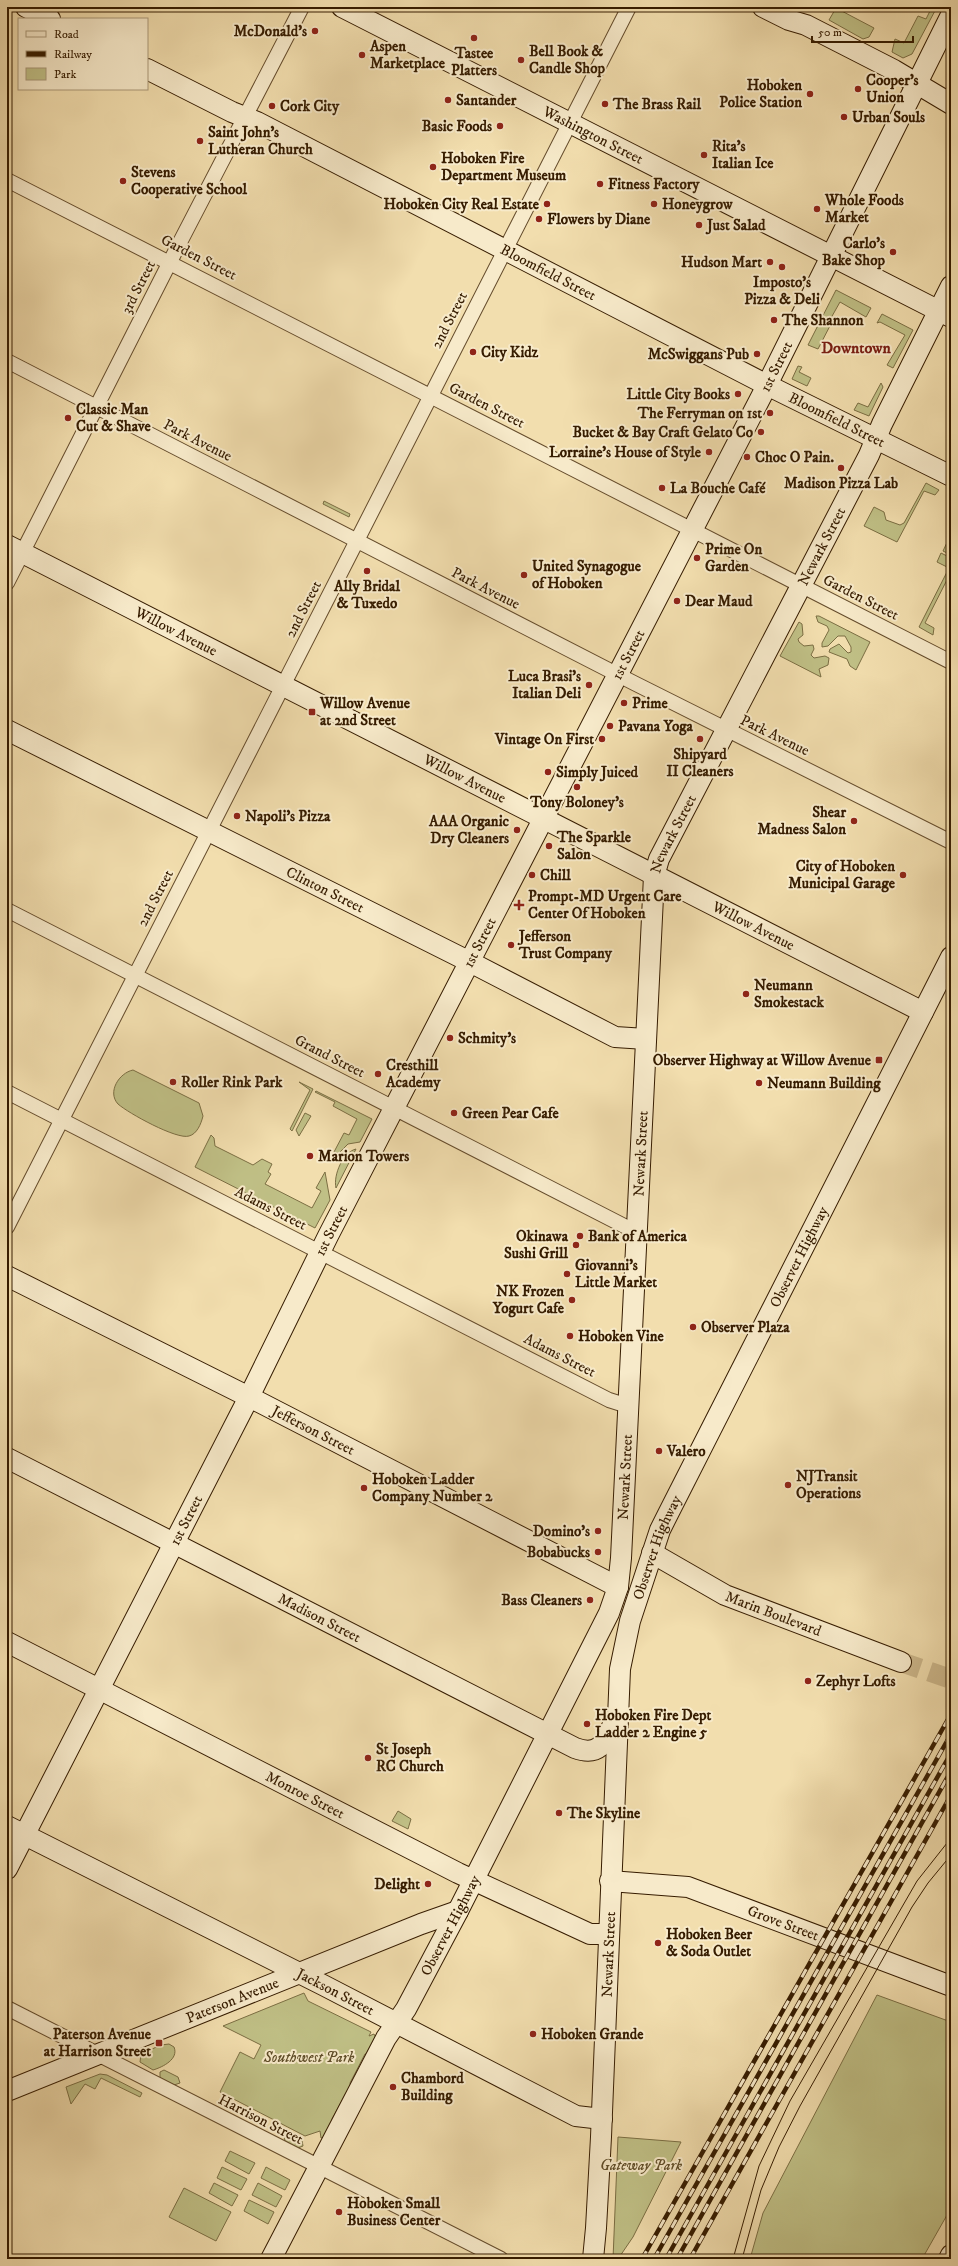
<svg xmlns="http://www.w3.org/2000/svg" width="958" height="2266" viewBox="0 0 958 2266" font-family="'IM FELL DW Pica',serif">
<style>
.green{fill:#c0c086;stroke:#7b6e43}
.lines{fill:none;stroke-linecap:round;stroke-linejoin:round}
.secondary-tunnel{stroke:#ccb78b;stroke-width:20;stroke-dasharray:20 10;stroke-linecap:butt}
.street-casing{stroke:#654c2c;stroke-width:16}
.secondary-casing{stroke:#361c00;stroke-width:22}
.street{stroke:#f7eaca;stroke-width:14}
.secondary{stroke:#f7eaca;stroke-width:20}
.tram{stroke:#361c00;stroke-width:1}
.rail-casing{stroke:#361c00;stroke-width:4.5}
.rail{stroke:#f7eaca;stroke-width:3;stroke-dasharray:9;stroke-linecap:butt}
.poi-dot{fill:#8f2418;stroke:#f7eaca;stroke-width:1.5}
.labels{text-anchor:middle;stroke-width:4;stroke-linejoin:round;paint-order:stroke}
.poi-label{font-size:15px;font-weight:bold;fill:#361c00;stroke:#f7eaca;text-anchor:start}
.street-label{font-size:15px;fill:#361c00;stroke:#f7eaca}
.park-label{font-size:15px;font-style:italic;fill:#5f4d28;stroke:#f7eaca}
.neighbourhood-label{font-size:16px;font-weight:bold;fill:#7a1f14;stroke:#f7eaca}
</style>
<rect width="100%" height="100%" fill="#f2deae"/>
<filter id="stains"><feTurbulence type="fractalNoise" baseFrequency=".005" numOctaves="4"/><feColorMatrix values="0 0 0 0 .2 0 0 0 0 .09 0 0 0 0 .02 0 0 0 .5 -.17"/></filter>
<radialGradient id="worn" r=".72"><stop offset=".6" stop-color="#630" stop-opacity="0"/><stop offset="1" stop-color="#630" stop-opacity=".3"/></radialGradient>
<g class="green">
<path d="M 932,7 L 937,7 L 912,54 L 903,58 L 892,52 L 895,39 L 904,43 L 918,16 L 926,19 Z"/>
<path d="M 836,8 L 874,28 L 869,37 L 863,39 L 829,20 Z"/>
<path d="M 836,290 L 871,308 L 866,317 L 840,302 L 831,318 L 833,320 L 818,349 L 808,345 Z"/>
<path d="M 882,314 L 913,330 L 893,368 L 887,365 L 905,335 L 880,322 L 877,323 Z"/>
<path d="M 798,366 L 802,367 L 799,372 L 811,378 L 807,386 L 792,379 Z"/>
<path d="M 881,383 L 883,387 L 869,416 L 854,410 L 858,403 L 868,407 Z"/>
<path d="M 926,483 L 939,490 L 935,495 L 924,491 L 897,542 L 864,526 L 874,507 L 884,512 L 886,520 L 900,525 L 904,523 Z"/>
<path d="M 324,501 L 350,514 L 349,517 L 323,504 Z"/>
<path d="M 951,534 L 947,547 L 951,549 L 951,555 L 943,551 Z"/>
<path d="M 941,553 L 951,558 L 951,572 L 925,623 L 934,628 L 933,635 L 919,627 L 949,568 L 937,562 Z"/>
<path d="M 816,616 L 819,616 L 870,642 L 856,670 L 850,666 L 847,659 L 829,652 L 830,649 L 839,644 L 848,653 L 851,652 L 851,647 L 845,636 L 838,636 L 828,646 L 822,647 L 822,643 L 829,630 L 827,626 L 818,622 Z"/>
<path d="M 799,622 L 802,624 L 803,635 L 798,639 L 799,642 L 804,646 L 813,645 L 814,649 L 811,655 L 814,658 L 825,656 L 829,658 L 828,665 L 819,669 L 821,677 L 780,656 Z"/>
<path d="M 133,1070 L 199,1103 L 203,1116 C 201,1124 197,1134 189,1136 C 177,1140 128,1113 118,1104 C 107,1092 119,1073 133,1070 Z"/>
<path d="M 299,1082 L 313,1089 L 292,1131 L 290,1129 L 310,1090 Z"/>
<path d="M 316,1091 L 372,1119 L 360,1142 L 348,1144 L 339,1153 L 334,1152 L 344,1133 L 349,1135 L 357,1119 L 333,1106 L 335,1102 L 315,1092 Z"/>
<path d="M 305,1113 L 311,1116 L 299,1136 L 296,1130 Z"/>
<path d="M 211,1135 L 214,1138 L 215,1146 L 253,1165 L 262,1159 L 272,1164 L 268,1172 L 271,1174 L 265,1184 L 312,1208 L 321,1191 L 316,1188 L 325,1172 L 330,1200 L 315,1228 L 195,1167 Z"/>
<path d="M 356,1149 L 336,1188 C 333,1175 343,1152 356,1149 Z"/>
<path d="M 398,1811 L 411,1819 L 408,1829 L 392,1821 Z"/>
<path d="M 304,1993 L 308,2001 L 371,2032 L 369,2036 L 374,2034 L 377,2040 L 369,2053 L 365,2054 L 350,2083 L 351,2088 L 348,2096 L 344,2097 L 332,2119 L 333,2124 L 328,2137 L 321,2138 L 320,2131 L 305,2136 L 220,2092 L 240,2052 L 254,2059 L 261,2045 L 223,2026 Z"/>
<path d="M 877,1995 L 951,2022 L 951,2208 L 922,2259 L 750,2259 L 763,2213 Z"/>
<path d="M 169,2044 L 174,2047 C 179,2059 163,2067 153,2070 L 140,2062 L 141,2054 L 161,2045 Z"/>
<path d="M 164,2070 L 178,2077 L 180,2083 L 174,2085 L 160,2078 L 160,2072 Z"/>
<path d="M 100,2074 L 107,2075 L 142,2093 L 140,2097 L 101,2078 L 95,2089 L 85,2084 L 71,2104 L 66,2087 Z"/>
<path d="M 288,2134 L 302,2140 L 303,2146 L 298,2148 L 285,2141 L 284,2137 Z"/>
<path d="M 618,2137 L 681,2142 L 633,2237 L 618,2259 L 613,2259 Z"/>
<path d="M 230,2151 L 255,2163 L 249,2174 L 225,2161 Z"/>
<path d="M 222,2167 L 247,2179 L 241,2190 L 217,2178 Z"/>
<path d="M 266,2167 L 290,2180 L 285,2190 L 261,2178 Z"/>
<path d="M 214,2183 L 238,2195 L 232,2206 L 209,2193 Z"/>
<path d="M 258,2183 L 282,2196 L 276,2207 L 252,2195 Z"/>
<path d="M 184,2188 L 231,2212 L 216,2241 L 169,2217 Z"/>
<path d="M 249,2200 L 274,2212 L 268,2224 L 244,2211 Z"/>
</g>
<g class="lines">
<path class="secondary-tunnel" d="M 901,1662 L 951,1679"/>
<g class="street-casing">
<g id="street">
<path d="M 7,180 L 951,662"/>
<path d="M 7,361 L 634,683 L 951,842"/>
<path d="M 7,583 L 177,248 L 302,7"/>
<path d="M 7,910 L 638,1233"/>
<path d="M 7,1092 L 609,1400 L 628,1406"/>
<path d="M 7,1227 L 629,7"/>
<path d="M 7,2008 L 501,2259"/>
</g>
</g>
<g class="secondary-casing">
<g id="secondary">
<path d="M 26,7 L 50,19"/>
<path id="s1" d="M 342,7 L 951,317"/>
<path d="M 763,7 L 789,20 L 806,25 L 894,70 L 951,104"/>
<path id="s2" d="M 147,69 L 232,112 L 257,122 L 767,385 L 951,476"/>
<path id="s3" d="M 7,545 L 923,1012"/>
<path id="s4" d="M 7,730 L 470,962 L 615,1037 L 646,1039"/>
<path id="s5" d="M 7,1276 L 261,1403 L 618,1587"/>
<path id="s6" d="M 7,1458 L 575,1748 C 602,1758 606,1739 616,1718"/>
<path id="s7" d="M 652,1553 L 725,1595 L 901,1662"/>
<path id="s8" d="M 7,1642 L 458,1873 L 590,1934 L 609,1934"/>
<path id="s9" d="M 7,1826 L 323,1985 L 576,2116 L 602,2119"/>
<path id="s10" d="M 7,1869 L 249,1397 L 328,1236 L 762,395 L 951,15"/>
<path id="s11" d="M 610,1881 L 688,1887 L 951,1986"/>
<path id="s12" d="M 7,2091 L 421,1924 L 458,1911"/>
<path id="s13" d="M 271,2259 L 386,2038 L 406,2009 L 458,1911 L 609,1613 L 618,1587 L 621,1558 L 654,876 L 659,859 L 869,455 L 882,424 L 951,286"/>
<path id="s14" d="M 593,2259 L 596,2228 L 601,2137 L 620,1669 L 630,1621 L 660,1530 L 667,1516 L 951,957"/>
<path d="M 949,2259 L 951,2255"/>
</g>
</g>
<use href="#street" class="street"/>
<use href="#secondary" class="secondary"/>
<g class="tram">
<path d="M 733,2259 L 759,2166 L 790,2101 L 917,1881 L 951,1838"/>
<path d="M 742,2259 L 761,2190 L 779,2147 L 800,2106 L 912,1907 L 928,1883 L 951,1855"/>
</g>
<g class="rail-casing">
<g id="rail">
<path d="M 642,2259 L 951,1714"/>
<path d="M 654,2259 L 951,1734"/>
<path d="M 666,2259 L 951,1753"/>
<path d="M 677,2259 L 951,1771"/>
<path d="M 690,2259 L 951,1795"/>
</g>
</g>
<use href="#rail" class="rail"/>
</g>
<g class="poi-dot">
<circle cx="315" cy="31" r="4"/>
<circle cx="474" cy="38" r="4"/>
<circle cx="362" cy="55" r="4"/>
<circle cx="521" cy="60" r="4"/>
<circle cx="858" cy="89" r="4"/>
<circle cx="810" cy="94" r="4"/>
<circle cx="448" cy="100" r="4"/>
<circle cx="605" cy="104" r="4"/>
<circle cx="272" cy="106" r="4"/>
<circle cx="844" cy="117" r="4"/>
<circle cx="500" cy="126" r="4"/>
<circle cx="200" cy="141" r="4"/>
<circle cx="704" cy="155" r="4"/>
<circle cx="433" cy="167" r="4"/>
<circle cx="123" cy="181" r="4"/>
<circle cx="600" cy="184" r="4"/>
<circle cx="547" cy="204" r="4"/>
<circle cx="654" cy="204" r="4"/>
<circle cx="817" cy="209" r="4"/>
<circle cx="539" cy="219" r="4"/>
<circle cx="699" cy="225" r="4"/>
<circle cx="893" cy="252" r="4"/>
<circle cx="770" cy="262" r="4"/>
<circle cx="782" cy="267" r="4"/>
<circle cx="774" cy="320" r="4"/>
<circle cx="473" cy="352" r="4"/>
<circle cx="757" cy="354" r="4"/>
<circle cx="738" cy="394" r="4"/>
<circle cx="770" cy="413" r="4"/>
<circle cx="68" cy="418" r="4"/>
<circle cx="761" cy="432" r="4"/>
<circle cx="709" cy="452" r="4"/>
<circle cx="747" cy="457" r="4"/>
<circle cx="841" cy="468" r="4"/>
<circle cx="662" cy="488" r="4"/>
<circle cx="697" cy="558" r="4"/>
<circle cx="367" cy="571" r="4"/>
<circle cx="524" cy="575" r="4"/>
<circle cx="677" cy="601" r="4"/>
<circle cx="589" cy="685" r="4"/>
<circle cx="624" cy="703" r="4"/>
<rect x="308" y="708" width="8" height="8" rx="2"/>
<circle cx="610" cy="726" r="4"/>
<circle cx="602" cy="739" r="4"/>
<circle cx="700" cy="739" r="4"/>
<circle cx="548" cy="772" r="4"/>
<circle cx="577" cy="787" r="4"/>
<circle cx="237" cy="816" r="4"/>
<circle cx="854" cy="821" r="4"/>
<circle cx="517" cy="830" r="4"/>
<circle cx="549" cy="846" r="4"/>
<circle cx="532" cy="875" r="4"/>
<circle cx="903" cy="875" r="4"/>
<path d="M517 899h4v4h4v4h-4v4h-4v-4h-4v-4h4z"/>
<circle cx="511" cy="945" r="4"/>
<circle cx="746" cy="994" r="4"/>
<circle cx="450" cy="1038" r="4"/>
<rect x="875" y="1056" width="8" height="8" rx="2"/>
<circle cx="378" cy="1074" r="4"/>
<circle cx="173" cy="1082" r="4"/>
<circle cx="759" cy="1083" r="4"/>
<circle cx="454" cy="1113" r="4"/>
<circle cx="310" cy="1156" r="4"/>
<circle cx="580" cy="1236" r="4"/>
<circle cx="576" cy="1245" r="4"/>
<circle cx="567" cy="1274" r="4"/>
<circle cx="572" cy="1300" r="4"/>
<circle cx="693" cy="1327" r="4"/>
<circle cx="570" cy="1336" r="4"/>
<circle cx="659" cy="1451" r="4"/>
<circle cx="788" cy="1485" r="4"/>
<circle cx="364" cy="1488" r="4"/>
<circle cx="598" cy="1531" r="4"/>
<circle cx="598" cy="1552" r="4"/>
<circle cx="590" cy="1600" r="4"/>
<circle cx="808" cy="1681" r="4"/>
<circle cx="587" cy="1724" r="4"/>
<circle cx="368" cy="1758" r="4"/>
<circle cx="559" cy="1813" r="4"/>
<circle cx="428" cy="1884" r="4"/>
<circle cx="658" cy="1943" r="4"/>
<circle cx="533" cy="2034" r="4"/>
<rect x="155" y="2039" width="8" height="8" rx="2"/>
<circle cx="393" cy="2087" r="4"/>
<circle cx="339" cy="2212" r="4"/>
</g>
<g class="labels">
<g class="poi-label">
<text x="307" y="36" text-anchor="end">McDonald's</text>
<text x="370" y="51">Aspen<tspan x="370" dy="17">Marketplace</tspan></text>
<text x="529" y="56">Bell Book &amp;<tspan x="529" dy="17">Candle Shop</tspan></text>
<text x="474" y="58" text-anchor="middle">Tastee<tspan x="474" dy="17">Platters</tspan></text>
<text x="866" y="85">Cooper's<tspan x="866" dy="17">Union</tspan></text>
<text x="802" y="90" text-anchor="end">Hoboken<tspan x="802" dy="17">Police Station</tspan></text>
<text x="456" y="105">Santander</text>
<text x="613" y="109">The Brass Rail</text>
<text x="280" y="111">Cork City</text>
<text x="852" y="122">Urban Souls</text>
<text x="492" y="131" text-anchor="end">Basic Foods</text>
<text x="208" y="137">Saint John's<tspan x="208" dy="17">Lutheran Church</tspan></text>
<text x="712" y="151">Rita's<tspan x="712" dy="17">Italian Ice</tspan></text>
<text x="441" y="163">Hoboken Fire<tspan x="441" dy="17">Department Museum</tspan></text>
<text x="131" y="177">Stevens<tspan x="131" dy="17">Cooperative School</tspan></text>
<text x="608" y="189">Fitness Factory</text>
<text x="825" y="205">Whole Foods<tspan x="825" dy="17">Market</tspan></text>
<text x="539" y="209" text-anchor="end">Hoboken City Real Estate</text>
<text x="662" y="209">Honeygrow</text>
<text x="547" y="224">Flowers by Diane</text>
<text x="707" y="230">Just Salad</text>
<text x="885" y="248" text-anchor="end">Carlo's<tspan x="885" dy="17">Bake Shop</tspan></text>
<text x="762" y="267" text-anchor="end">Hudson Mart</text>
<text x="782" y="287" text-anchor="middle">Imposto’s<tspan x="782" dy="17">Pizza &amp; Deli</tspan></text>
<text x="782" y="325">The Shannon</text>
<text x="481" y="357">City Kidz</text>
<text x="749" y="359" text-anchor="end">McSwiggans Pub</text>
<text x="730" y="399" text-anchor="end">Little City Books</text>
<text x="76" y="414">Classic Man<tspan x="76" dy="17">Cut &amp; Shave</tspan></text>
<text x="762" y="418" text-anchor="end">The Ferryman on 1st</text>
<text x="753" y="437" text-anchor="end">Bucket &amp; Bay Craft Gelato Co</text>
<text x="701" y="457" text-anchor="end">Lorraine's House of Style</text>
<text x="755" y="462">Choc O Pain.</text>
<text x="841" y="488" text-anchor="middle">Madison Pizza Lab</text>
<text x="670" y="493">La Bouche Café</text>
<text x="705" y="554">Prime On<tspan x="705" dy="17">Garden</tspan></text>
<text x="532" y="571">United Synagogue<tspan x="532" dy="17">of Hoboken</tspan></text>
<text x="367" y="591" text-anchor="middle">Ally Bridal<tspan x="367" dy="17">&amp; Tuxedo</tspan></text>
<text x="685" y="606">Dear Maud</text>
<text x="581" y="681" text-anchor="end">Luca Brasi's<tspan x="581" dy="17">Italian Deli</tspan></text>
<text x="320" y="708">Willow Avenue<tspan x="320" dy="17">at 2nd Street</tspan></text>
<text x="632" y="708">Prime</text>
<text x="618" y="731">Pavana Yoga</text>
<text x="594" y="744" text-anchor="end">Vintage On First</text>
<text x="700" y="759" text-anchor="middle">Shipyard<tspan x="700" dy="17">II Cleaners</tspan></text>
<text x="556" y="777">Simply Juiced</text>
<text x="577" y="807" text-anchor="middle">Tony Boloney's</text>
<text x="846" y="817" text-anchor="end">Shear<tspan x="846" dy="17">Madness Salon</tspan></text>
<text x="245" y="821">Napoli’s Pizza</text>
<text x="509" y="826" text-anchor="end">AAA Organic<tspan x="509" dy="17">Dry Cleaners</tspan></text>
<text x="557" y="842">The Sparkle<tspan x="557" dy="17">Salon</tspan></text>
<text x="895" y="871" text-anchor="end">City of Hoboken<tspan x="895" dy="17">Municipal Garage</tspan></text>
<text x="540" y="880">Chill</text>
<text x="528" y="901">Prompt-MD Urgent Care<tspan x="528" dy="17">Center Of Hoboken</tspan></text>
<text x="519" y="941">Jefferson<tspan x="519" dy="17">Trust Company</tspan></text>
<text x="754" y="990">Neumann<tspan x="754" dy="17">Smokestack</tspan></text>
<text x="458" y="1043">Schmity's</text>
<text x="871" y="1065" text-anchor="end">Observer Highway at Willow Avenue</text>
<text x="386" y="1070">Cresthill<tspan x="386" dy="17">Academy</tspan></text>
<text x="181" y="1087">Roller Rink Park</text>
<text x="767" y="1088">Neumann Building</text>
<text x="462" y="1118">Green Pear Cafe</text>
<text x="318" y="1161">Marion Towers</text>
<text x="568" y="1241" text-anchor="end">Okinawa<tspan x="568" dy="17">Sushi Grill</tspan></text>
<text x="588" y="1241">Bank of America</text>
<text x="575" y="1270">Giovanni's<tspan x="575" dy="17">Little Market</tspan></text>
<text x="564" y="1296" text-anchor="end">NK Frozen<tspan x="564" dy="17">Yogurt Cafe</tspan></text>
<text x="701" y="1332">Observer Plaza</text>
<text x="578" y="1341">Hoboken Vine</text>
<text x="667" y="1456">Valero</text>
<text x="796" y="1481">NJTransit<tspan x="796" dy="17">Operations</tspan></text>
<text x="372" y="1484">Hoboken Ladder<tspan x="372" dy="17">Company Number 2</tspan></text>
<text x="590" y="1536" text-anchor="end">Domino's</text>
<text x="590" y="1557" text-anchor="end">Bobabucks</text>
<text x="582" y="1605" text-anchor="end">Bass Cleaners</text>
<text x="816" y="1686">Zephyr Lofts</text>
<text x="595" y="1720">Hoboken Fire Dept<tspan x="595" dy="17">Ladder 2 Engine 5</tspan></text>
<text x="376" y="1754">St Joseph<tspan x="376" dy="17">RC Church</tspan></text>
<text x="567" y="1818">The Skyline</text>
<text x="420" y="1889" text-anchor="end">Delight</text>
<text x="666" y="1939">Hoboken Beer<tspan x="666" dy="17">&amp; Soda Outlet</tspan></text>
<text x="151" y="2039" text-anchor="end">Paterson Avenue<tspan x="151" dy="17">at Harrison Street</tspan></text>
<text x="541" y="2039">Hoboken Grande</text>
<text x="401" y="2083">Chambord<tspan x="401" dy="17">Building</tspan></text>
<text x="347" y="2208">Hoboken Small<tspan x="347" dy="17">Business Center</tspan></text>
</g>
<g class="street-label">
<text dy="5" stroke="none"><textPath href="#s1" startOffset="282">Washington Street</textPath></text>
<text transform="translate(199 257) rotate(27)" y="5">Garden Street</text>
<text dy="5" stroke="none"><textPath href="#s2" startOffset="450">Bloomfield Street</textPath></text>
<text transform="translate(138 287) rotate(-63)" y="5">3rd Street</text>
<text transform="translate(449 320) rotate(-63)" y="5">2nd Street</text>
<text dy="5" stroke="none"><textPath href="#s10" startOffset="1688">1st Street</textPath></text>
<text transform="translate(487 405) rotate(27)" y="5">Garden Street</text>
<text dy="5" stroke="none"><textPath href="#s2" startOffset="774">Bloomfield Street</textPath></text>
<text transform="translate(198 440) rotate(27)" y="5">Park Avenue</text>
<text dy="5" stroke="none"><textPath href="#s13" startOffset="1839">Newark Street</textPath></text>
<text transform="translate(486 588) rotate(27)" y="5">Park Avenue</text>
<text transform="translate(861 597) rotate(27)" y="5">Garden Street</text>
<text transform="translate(303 609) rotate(-63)" y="5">2nd Street</text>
<text dy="5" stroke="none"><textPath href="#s3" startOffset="190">Willow Avenue</textPath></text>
<text dy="5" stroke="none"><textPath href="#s10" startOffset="1364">1st Street</textPath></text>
<text transform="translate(775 735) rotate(26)" y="5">Park Avenue</text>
<text dy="5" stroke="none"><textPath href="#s3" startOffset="514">Willow Avenue</textPath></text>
<text dy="5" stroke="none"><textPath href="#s13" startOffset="1515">Newark Street</textPath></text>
<text dy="5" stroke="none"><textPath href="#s4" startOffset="356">Clinton Street</textPath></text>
<text transform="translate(155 898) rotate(-63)" y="5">2nd Street</text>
<text dy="5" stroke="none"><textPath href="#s3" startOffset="838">Willow Avenue</textPath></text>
<text dy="5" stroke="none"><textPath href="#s10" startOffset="1040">1st Street</textPath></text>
<text transform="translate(330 1056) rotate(27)" y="5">Grand Street</text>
<text dy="5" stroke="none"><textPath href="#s13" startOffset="1191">Newark Street</textPath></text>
<text transform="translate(271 1208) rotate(27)" y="5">Adams Street</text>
<text dy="5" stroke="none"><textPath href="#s10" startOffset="716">1st Street</textPath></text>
<text dy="5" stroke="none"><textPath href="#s14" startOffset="1042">Observer Highway</textPath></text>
<text transform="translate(560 1355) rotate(27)" y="5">Adams Street</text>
<text dy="5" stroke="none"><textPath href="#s5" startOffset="343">Jefferson Street</textPath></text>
<text dy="5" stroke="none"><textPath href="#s13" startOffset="867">Newark Street</textPath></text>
<text dy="5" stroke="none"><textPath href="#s10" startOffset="392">1st Street</textPath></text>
<text dy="5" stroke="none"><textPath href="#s14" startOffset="718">Observer Highway</textPath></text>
<text dy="5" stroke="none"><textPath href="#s7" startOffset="136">Marin Boulevard</textPath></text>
<text dy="5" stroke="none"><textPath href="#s6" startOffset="351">Madison Street</textPath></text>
<text dy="5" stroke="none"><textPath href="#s8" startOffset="335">Monroe Street</textPath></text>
<text dy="5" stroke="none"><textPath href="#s11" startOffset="180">Grove Street</textPath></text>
<text dy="5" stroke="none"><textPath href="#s13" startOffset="379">Observer Highway</textPath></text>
<text dy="5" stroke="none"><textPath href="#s14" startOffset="305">Newark Street</textPath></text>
<text dy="5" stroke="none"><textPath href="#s9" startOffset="368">Jackson Street</textPath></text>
<text dy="5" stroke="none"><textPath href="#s12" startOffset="243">Paterson Avenue</textPath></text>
<text transform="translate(261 2119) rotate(27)" y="5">Harrison Street</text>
</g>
<g class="park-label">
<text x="309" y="2062">Southwest Park</text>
<text x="641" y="2170">Gateway Park</text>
</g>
<g class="neighbourhood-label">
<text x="856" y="353">Downtown</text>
</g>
</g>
<rect width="958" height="2266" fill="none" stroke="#f2deae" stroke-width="24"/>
<rect x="8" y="8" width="942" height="2250" fill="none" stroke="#361c00" stroke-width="2"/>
<rect x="12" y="12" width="934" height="2242" fill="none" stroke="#361c00"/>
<rect x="18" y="18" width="130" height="72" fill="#f7eaca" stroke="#aa9879"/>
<rect x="26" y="31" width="20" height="6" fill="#f7eaca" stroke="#aa9879"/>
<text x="54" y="38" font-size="12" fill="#361c00">Road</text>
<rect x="26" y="51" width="20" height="6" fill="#361c00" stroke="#aa9879"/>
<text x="54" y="58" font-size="12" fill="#361c00">Railway</text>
<rect x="26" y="68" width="20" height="12" fill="#c0c086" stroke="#aa9879"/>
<text x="54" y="78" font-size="12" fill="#361c00">Park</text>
<path d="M812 36v6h101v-6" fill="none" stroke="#361c00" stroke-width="2"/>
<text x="818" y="36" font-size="12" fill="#361c00" stroke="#f7eaca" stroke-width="3" paint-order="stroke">50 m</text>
<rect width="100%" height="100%" filter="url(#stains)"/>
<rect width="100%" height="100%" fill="url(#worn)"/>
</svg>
